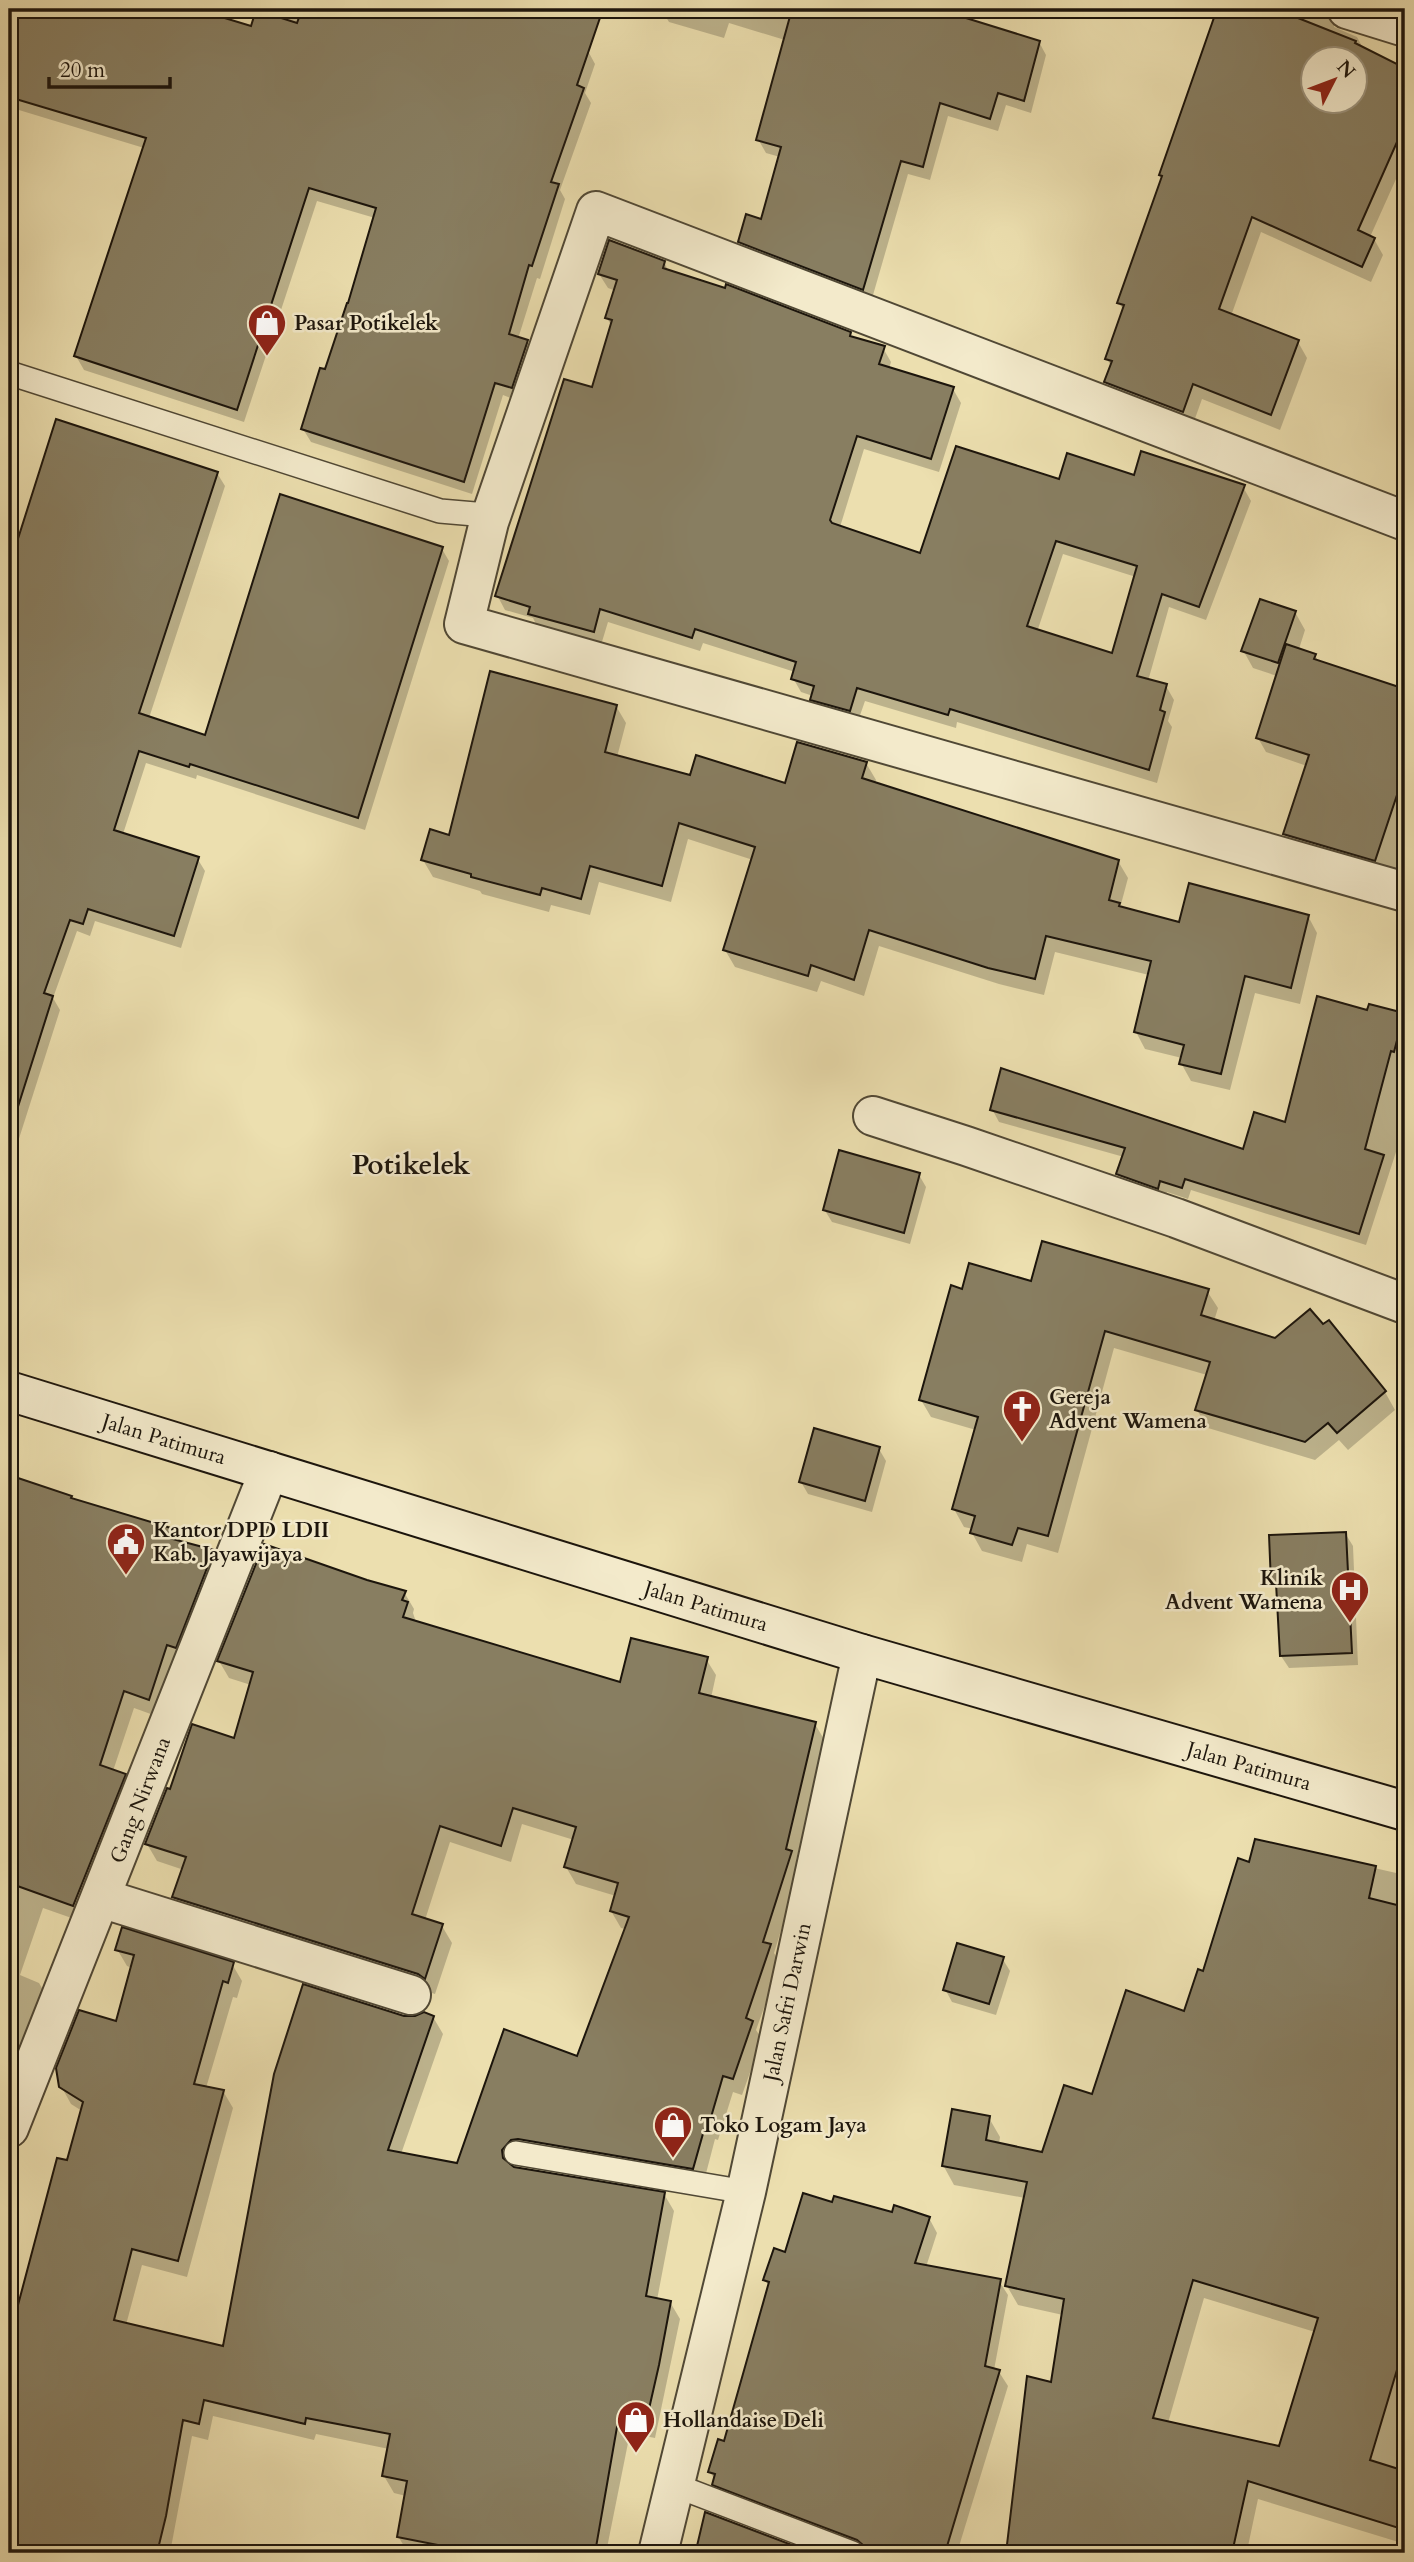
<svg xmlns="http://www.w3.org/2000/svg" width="1414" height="2562" viewBox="0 0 1414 2562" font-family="Cardo,serif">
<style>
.shadow{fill:#0003;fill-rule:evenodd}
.building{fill:#887e61;stroke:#1c150c;stroke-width:2;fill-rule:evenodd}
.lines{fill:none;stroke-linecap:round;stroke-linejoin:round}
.lane-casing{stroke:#504835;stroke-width:26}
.street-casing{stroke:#504835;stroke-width:42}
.secondary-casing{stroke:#1c150c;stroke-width:42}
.lane{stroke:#f3eacb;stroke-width:23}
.street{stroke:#f3eacb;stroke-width:38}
.secondary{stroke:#f3eacb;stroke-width:38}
.labels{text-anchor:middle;stroke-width:5;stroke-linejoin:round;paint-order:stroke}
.poi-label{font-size:21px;font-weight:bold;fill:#1c150c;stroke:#f3eacb;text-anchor:start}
.street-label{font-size:21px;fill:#1c150c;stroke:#f3eacb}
.district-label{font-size:28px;font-weight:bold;fill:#1c150c;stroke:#f3eacb}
</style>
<rect width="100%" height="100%" fill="#ecdfaf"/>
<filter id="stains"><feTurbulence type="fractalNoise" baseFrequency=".00286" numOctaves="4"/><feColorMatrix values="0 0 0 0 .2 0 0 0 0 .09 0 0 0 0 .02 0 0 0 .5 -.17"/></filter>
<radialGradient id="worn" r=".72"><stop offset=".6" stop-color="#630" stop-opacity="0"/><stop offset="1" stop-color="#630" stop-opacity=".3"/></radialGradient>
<g class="shadow">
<path d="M 9,9 L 183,9 L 253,29 L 258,9 L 579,9 L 568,43 L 588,51 L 595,64 L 585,93 L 591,103 L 560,190 L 565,199 L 540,279 L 537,278 L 518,339 L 527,342 L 535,355 L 519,401 L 503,395 L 472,494 L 311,442 L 303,429 L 326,372 L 375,218 L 317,201 L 244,422 L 84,370 L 76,356 L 144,148 L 9,107 Z"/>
<path d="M 661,9 L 945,9 L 944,12 L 1039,42 L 1046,55 L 1031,113 L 1006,105 L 998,131 L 948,116 L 930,180 L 908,174 L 871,302 L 748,255 L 740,242 L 762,221 L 780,157 L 766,153 L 758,139 L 785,40 L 729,23 L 724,38 L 669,22 Z"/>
<path d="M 1219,9 L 1342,9 L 1334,20 L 1334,27 L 1357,37 L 1364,50 L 1405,70 L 1405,159 L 1370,237 L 1374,239 L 1383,255 L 1371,282 L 1261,232 L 1231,316 L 1298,342 L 1307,358 L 1280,430 L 1202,399 L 1192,427 L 1115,398 L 1106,382 L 1111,366 L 1107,359 L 1124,311 L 1119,303 L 1162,179 L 1160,175 ZM 1312,60 L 1354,60 L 1354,102 L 1312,102 Z"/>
<path d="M 664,262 L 669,272 L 850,334 L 853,338 L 883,348 L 891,362 L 889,369 L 953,389 L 961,403 L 939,472 L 864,449 L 840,527 L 922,555 L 1060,481 L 1135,477 L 1243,487 L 1251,501 L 1206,620 L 1169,607 L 1148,681 L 1166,686 L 1174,700 L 1168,721 L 1172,727 L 1157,783 L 957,722 L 956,728 L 865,701 L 857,724 L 820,714 L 812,700 L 813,696 L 801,692 L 793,678 L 795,672 L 703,643 L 700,651 L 608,622 L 601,645 L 538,628 L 533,618 L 505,610 L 497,595 L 593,390 L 612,327 L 607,318 L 616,291 L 608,288 L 599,274 ZM 1063,554 L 1136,577 L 1113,655 L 1037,632 Z"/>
<path d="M 217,473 L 225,486 L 149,718 L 206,737 L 442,549 L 449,561 L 365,830 L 197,775 L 196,779 L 146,763 L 123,834 L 197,858 L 205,871 L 181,948 L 95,921 L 90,936 L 77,931 L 53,998 L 60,1010 L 9,1170 L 9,652 L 13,638 L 9,636 L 9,565 L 10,562 Z"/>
<path d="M 1295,612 L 1305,630 L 1299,649 L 1315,655 L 1319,663 L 1404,691 L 1405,689 L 1405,879 L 1293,848 L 1285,834 L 1307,766 L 1266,752 L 1258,738 L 1277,676 L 1253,668 L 1243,650 Z"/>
<path d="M 616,706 L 626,723 L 617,757 L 691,777 L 786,786 L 866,763 L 876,780 L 875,784 L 1118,861 L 1128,878 L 1120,908 L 1180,924 L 1308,916 L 1317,933 L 1300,1004 L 1255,993 L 1230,1090 L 1191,1081 L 1181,1063 L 1182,1058 L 1145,1049 L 1136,1032 L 1149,975 L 1055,952 L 1044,995 L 999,984 L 879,946 L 864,996 L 821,981 L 817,992 L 735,967 L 725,950 L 753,860 L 688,839 L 671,902 L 599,882 L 590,915 L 551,905 L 549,912 L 482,894 L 480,891 L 433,877 L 423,860 Z"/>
<path d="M 1370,1007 L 1405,1015 L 1405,1124 L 1366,1245 L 1191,1190 L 1188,1199 L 1167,1192 L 1164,1200 L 1125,1186 L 1118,1174 L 1124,1157 L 999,1122 L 992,1109 L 1244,1151 L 1286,1124 L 1369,1012 Z"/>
<path d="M 919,1175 L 926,1187 L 910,1244 L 832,1222 L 824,1209 Z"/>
<path d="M 1032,1283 L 1207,1291 L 1218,1308 L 1214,1321 L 1276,1340 L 1323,1327 L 1328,1323 L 1385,1392 L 1395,1410 L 1348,1450 L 1339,1440 L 1315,1460 L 1208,1428 L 1197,1410 L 1207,1375 L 1114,1348 L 1058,1553 L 1027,1544 L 1022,1562 L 982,1551 L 972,1533 L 973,1529 L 964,1527 L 954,1509 L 976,1430 L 931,1417 L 921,1400 L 964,1291 Z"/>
<path d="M 879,1449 L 886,1461 L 872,1512 L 808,1494 L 801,1482 Z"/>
<path d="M 9,1477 L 70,1497 L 72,1500 L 170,1530 L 178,1542 L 213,1552 L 223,1570 L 159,1717 L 134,1708 L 113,1771 L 124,1775 L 135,1793 L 83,1922 L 43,1908 L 20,1975 L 39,1983 L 49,2000 L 9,2111 Z"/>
<path d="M 1345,1533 L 1353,1546 L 1358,1665 L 1289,1668 L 1281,1656 L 1278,1592 L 1272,1582 Z"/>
<path d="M 1405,1548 L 1405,1592 L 1396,1579 Z"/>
<path d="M 367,1582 L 404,1592 L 414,1609 L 413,1613 L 416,1622 L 621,1685 L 706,1659 L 716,1675 L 711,1698 L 815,1724 L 825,1741 L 796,1861 L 800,1869 L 774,1953 L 780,1963 L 756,2030 L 762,2039 L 742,2095 L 733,2092 L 718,2140 L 715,2139 L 703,2185 L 520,2157 L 511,2168 L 664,2194 L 674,2211 L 657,2300 L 670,2302 L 680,2319 L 655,2438 L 630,2433 L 606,2553 L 408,2553 L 398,2536 L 406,2496 L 394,2493 L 384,2476 L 389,2449 L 316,2434 L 314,2440 L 213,2416 L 208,2440 L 192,2436 L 170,2553 L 9,2553 L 9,2334 L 16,2306 L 19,2307 L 68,2163 L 82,2111 L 71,2104 L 61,2086 L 117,2023 L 132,1968 L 127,1966 L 117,1949 L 232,1964 L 242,1981 L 237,1998 L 233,1997 L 206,2088 L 223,2091 L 233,2108 L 187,2277 L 142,2265 L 126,2325 L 224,2348 L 404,2018 L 433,2017 L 443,2034 L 401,2154 L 459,2165 L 578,2058 L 626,1929 L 621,1928 L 611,1911 L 616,1896 L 576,1884 L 566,1867 L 574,1840 L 522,1824 L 511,1862 L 450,1842 L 425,1920 L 442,1926 L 452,1943 L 435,1994 L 184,1914 L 174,1897 L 184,1870 L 157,1861 L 147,1844 L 235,1740 L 251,1685 L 229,1678 L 219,1661 Z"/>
<path d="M 1256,1841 L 1405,1875 L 1405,2544 L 1258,2499 L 1247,2551 L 1258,2553 L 1008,2553 L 1028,2378 L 1052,2384 L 1063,2315 L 1018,2305 L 1007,2286 L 1025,2198 L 954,2185 L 943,2165 L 989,2118 L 1000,2137 L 999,2144 L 1043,2154 L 1093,2096 L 1185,2013 L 1204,1973 L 1250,1864 ZM 1204,2298 L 1315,2332 L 1281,2448 L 1168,2423 Z"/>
<path d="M 1002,1958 L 1010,1971 L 996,2015 L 952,2002 L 945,1989 Z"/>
<path d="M 833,2205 L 929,2218 L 937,2233 L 926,2267 L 999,2281 L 1008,2295 L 994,2370 L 999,2372 L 1008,2386 L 957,2553 L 865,2553 L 722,2499 L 714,2484 L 715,2480 L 710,2472 L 725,2443 L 769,2286 L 765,2280 L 786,2254 Z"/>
<path d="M 707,2514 L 808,2553 L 702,2553 L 699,2545 Z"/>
</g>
<g class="building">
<path d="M 9,9 L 195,9 L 251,26 L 256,10 L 297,23 L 302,9 L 603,9 L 577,85 L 584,88 L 551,182 L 559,184 L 532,266 L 529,265 L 509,334 L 528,340 L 512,388 L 495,383 L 464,482 L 301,429 L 320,368 L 325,369 L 347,303 L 348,303 L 376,208 L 309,188 L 237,410 L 74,356 L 146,138 L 9,97 Z"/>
<path d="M 792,9 L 937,9 L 1040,41 L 1024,101 L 998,93 L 990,119 L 940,103 L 923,167 L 901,161 L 863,290 L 738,242 L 746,214 L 761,219 L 781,147 L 756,140 Z"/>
<path d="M 1217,9 L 1267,9 L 1298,18 L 1356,41 L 1355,43 L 1405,68 L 1405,124 L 1358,230 L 1375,238 L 1362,267 L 1252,217 L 1219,309 L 1299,340 L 1271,415 L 1193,384 L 1183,412 L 1104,382 L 1112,361 L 1105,359 L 1124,305 L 1117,303 L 1162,176 L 1159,175 ZM 1312,60 L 1354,60 L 1354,102 L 1312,102 Z"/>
<path d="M 609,240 L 665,261 L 663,268 L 725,288 L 726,284 L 851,332 L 850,336 L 885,346 L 879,364 L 954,387 L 931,459 L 857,436 L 830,520 L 832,523 L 920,553 L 956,446 L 1059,479 L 1067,453 L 1134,475 L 1141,451 L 1245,485 L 1199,607 L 1162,594 L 1137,676 L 1167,684 L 1160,710 L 1165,712 L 1149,770 L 950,709 L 948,715 L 857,688 L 850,711 L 810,700 L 814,686 L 791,679 L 796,662 L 695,629 L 692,638 L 600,609 L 594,632 L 528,614 L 530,607 L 495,596 L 564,379 L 592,387 L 612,320 L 605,318 L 617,280 L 598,274 ZM 1056,541 L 1137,566 L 1112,653 L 1027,626 Z"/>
<path d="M 56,419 L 218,472 L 139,713 L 205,735 L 280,494 L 443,547 L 358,818 L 190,764 L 189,767 L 139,751 L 114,830 L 199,857 L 174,936 L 88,909 L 83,924 L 70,920 L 44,993 L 53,996 L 16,1113 L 9,1112 L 9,567 Z"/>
<path d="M 1260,599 L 1296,611 L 1278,663 L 1241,651 Z"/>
<path d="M 1286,644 L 1316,654 L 1314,659 L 1405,689 L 1405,794 L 1398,792 L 1375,861 L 1283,834 L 1309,755 L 1256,738 Z"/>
<path d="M 490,671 L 617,705 L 605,752 L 690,775 L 696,755 L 785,783 L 797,742 L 867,762 L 862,778 L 1119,860 L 1109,900 L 1120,903 L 1119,906 L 1179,922 L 1189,883 L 1309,915 L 1291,988 L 1245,976 L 1221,1074 L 1179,1064 L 1184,1045 L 1134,1032 L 1151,961 L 1046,936 L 1035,979 L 988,968 L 869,930 L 854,980 L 811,965 L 808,976 L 723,950 L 755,847 L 679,823 L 662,886 L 590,866 L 581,899 L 542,888 L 540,895 L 471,877 L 471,874 L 421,860 L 430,829 L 449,835 Z"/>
<path d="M 1317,996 L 1367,1010 L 1369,1004 L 1404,1013 L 1394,1052 L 1391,1051 L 1365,1149 L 1384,1155 L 1359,1234 L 1185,1179 L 1182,1188 L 1160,1181 L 1158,1189 L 1116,1174 L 1125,1148 L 990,1110 L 1001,1068 L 1243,1149 L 1254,1112 L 1285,1122 Z"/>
<path d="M 839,1150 L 920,1173 L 904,1233 L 823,1210 Z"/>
<path d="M 1042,1241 L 1209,1289 L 1201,1315 L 1275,1338 L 1310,1309 L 1323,1324 L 1329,1320 L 1386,1391 L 1337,1433 L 1328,1423 L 1305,1442 L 1195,1410 L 1210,1362 L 1105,1331 L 1048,1536 L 1018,1528 L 1012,1545 L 970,1533 L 975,1516 L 952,1509 L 978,1417 L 919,1400 L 951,1285 L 962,1289 L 969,1263 L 1031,1281 Z"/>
<path d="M 814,1428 L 880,1447 L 865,1501 L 799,1482 Z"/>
<path d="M 9,1475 L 72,1496 L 71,1498 L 171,1528 L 169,1538 L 214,1550 L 176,1648 L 167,1645 L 149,1700 L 124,1691 L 100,1765 L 126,1774 L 73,1906 L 9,1883 Z"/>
<path d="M 1346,1532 L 1352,1653 L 1280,1656 L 1276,1583 L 1271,1583 L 1269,1535 Z"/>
<path d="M 264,1544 L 367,1580 L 406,1591 L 402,1600 L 408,1602 L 403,1617 L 620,1682 L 631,1638 L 708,1657 L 699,1693 L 816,1722 L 786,1849 L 792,1851 L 763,1942 L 771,1944 L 746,2018 L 753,2021 L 733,2079 L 723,2076 L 709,2124 L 706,2123 L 693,2169 L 518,2139 L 511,2140 L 502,2150 L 503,2158 L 514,2167 L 665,2192 L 646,2296 L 671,2301 L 659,2365 L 646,2422 L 621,2417 L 619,2428 L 617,2427 L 595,2553 L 452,2553 L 453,2549 L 448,2547 L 397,2537 L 407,2481 L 382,2476 L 390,2434 L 306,2418 L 305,2424 L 204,2400 L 199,2424 L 183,2420 L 166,2516 L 157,2553 L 9,2553 L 9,2328 L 15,2304 L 18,2305 L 57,2158 L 67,2160 L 83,2102 L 59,2087 L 56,2068 L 79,2010 L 116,2021 L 134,1955 L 115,1950 L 122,1927 L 234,1962 L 228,1983 L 223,1981 L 194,2084 L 224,2090 L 178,2261 L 132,2249 L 114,2320 L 223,2346 L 274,2074 L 303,1984 L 404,2016 L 415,2016 L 424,2012 L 434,2016 L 388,2150 L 457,2163 L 504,2029 L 577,2056 L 629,1917 L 610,1911 L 618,1883 L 564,1867 L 576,1827 L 513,1808 L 501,1846 L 440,1826 L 412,1914 L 443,1924 L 425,1979 L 418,1974 L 172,1897 L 186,1857 L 145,1844 L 167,1788 L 170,1789 L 192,1724 L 234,1738 L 253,1672 L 217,1661 Z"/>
<path d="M 1255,1839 L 1376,1866 L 1369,1898 L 1405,1907 L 1405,2343 L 1370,2460 L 1405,2471 L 1405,2530 L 1248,2481 L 1232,2553 L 1006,2553 L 1027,2376 L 1051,2382 L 1064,2299 L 1005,2286 L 1027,2182 L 942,2166 L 952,2109 L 990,2116 L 986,2140 L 1042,2152 L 1064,2085 L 1092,2094 L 1126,1990 L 1184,2011 L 1198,1969 L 1203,1971 L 1238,1858 L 1249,1862 ZM 1193,2280 L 1318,2318 L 1279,2446 L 1153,2418 Z"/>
<path d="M 957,1943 L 1004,1957 L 989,2004 L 943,1990 Z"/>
<path d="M 803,2193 L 832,2202 L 834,2196 L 892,2212 L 894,2205 L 930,2217 L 915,2263 L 1001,2279 L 985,2366 L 1000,2370 L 945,2553 L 866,2553 L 863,2545 L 857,2540 L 712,2485 L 715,2474 L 708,2472 L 718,2439 L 724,2441 L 769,2282 L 763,2280 L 774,2248 L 785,2252 Z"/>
<path d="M 705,2512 L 813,2553 L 727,2553 L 697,2546 Z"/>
</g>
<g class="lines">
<g class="lane-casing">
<g id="lane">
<path d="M 9,373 L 440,511 L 475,514 L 489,522"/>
<path d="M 516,2153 L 746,2192"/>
<path d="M 674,2485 L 852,2553"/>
</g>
</g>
<g class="street-casing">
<g id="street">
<path d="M 1347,9 L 1405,27"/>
<path d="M 1405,521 L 596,211 L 489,522 L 464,624 L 1405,892"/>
<path d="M 873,1116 L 966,1146 L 1176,1218 L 1405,1304"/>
<path d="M 101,1898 L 411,1995"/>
<path d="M 9,2128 L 269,1471"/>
<path d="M 658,2553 L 746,2192 L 862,1654"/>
</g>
</g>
<g class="secondary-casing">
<path id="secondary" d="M 9,1391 L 862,1654 L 1405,1811"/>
</g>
<use href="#lane" class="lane"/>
<use href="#street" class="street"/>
<use href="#secondary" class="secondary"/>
</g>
<defs>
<g id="shop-pin" transform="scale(2.0125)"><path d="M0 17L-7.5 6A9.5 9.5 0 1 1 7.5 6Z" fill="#8f2418" stroke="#f3eacb"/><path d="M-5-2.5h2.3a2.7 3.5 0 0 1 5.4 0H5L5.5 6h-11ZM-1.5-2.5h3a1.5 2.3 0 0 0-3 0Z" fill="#fff"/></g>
<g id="church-pin" transform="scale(2.0125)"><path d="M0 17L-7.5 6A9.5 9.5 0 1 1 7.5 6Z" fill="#8f2418" stroke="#f3eacb"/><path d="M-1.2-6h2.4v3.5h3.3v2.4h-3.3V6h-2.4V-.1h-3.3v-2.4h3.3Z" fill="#fff"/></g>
<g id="civic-pin" transform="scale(2.0125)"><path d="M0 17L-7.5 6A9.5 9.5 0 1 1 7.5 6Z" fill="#8f2418" stroke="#f3eacb"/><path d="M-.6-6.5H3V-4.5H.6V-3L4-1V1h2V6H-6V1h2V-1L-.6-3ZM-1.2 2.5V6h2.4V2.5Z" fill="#fff"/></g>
<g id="hospital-pin" transform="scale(2.0125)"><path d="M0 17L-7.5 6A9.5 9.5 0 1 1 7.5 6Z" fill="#8f2418" stroke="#f3eacb"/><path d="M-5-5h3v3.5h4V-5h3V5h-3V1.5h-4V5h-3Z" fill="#fff"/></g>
</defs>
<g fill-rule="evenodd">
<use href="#shop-pin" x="267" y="323"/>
<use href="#church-pin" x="1022" y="1409"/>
<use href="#civic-pin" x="126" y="1542"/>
<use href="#hospital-pin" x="1350" y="1590"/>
<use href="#shop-pin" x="673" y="2125"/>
<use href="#shop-pin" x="636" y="2420"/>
</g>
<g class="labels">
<g class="poi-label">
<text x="294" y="330">Pasar Potikelek</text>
<text x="1049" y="1404">Gereja<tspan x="1049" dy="24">Advent Wamena</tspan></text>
<text x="153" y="1537">Kantor DPD LDII<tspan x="153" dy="24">Kab. Jayawijaya</tspan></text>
<text x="1323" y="1585" text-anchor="end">Klinik<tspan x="1323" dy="24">Advent Wamena</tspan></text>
<text x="700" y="2132">Toko Logam Jaya</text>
<text x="663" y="2427">Hollandaise Deli</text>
</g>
<g class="street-label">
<text transform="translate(164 1439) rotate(17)" y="7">Jalan Patimura</text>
<text transform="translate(706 1606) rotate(17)" y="7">Jalan Patimura</text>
<text transform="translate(1249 1766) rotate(16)" y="7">Jalan Patimura</text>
<text transform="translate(140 1800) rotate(-69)" y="7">Gang Nirwana</text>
<text transform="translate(787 2002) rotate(-78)" y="7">Jalan Safri Darwin</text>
</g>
<g class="district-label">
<text x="411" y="1174">Potikelek</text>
</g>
</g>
<rect width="1414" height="2562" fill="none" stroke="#ecdfaf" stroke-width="35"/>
<rect x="10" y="10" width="1393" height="2541" fill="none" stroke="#1c150c" stroke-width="3.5"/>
<rect x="18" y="18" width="1379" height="2527" fill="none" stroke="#1c150c" stroke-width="2"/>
<g transform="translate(1334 80) rotate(48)"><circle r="33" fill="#f3eacb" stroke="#9d957f" stroke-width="2"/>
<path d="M0-5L12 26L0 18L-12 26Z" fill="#8f2418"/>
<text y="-10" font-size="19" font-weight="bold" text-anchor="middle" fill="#1c150c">N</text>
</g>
<path d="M49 77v10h121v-10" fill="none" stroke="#1c150c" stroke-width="3.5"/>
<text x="60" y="77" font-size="21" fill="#1c150c" stroke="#f3eacb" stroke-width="5" paint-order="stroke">20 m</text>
<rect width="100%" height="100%" filter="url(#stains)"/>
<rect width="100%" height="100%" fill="url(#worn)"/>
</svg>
